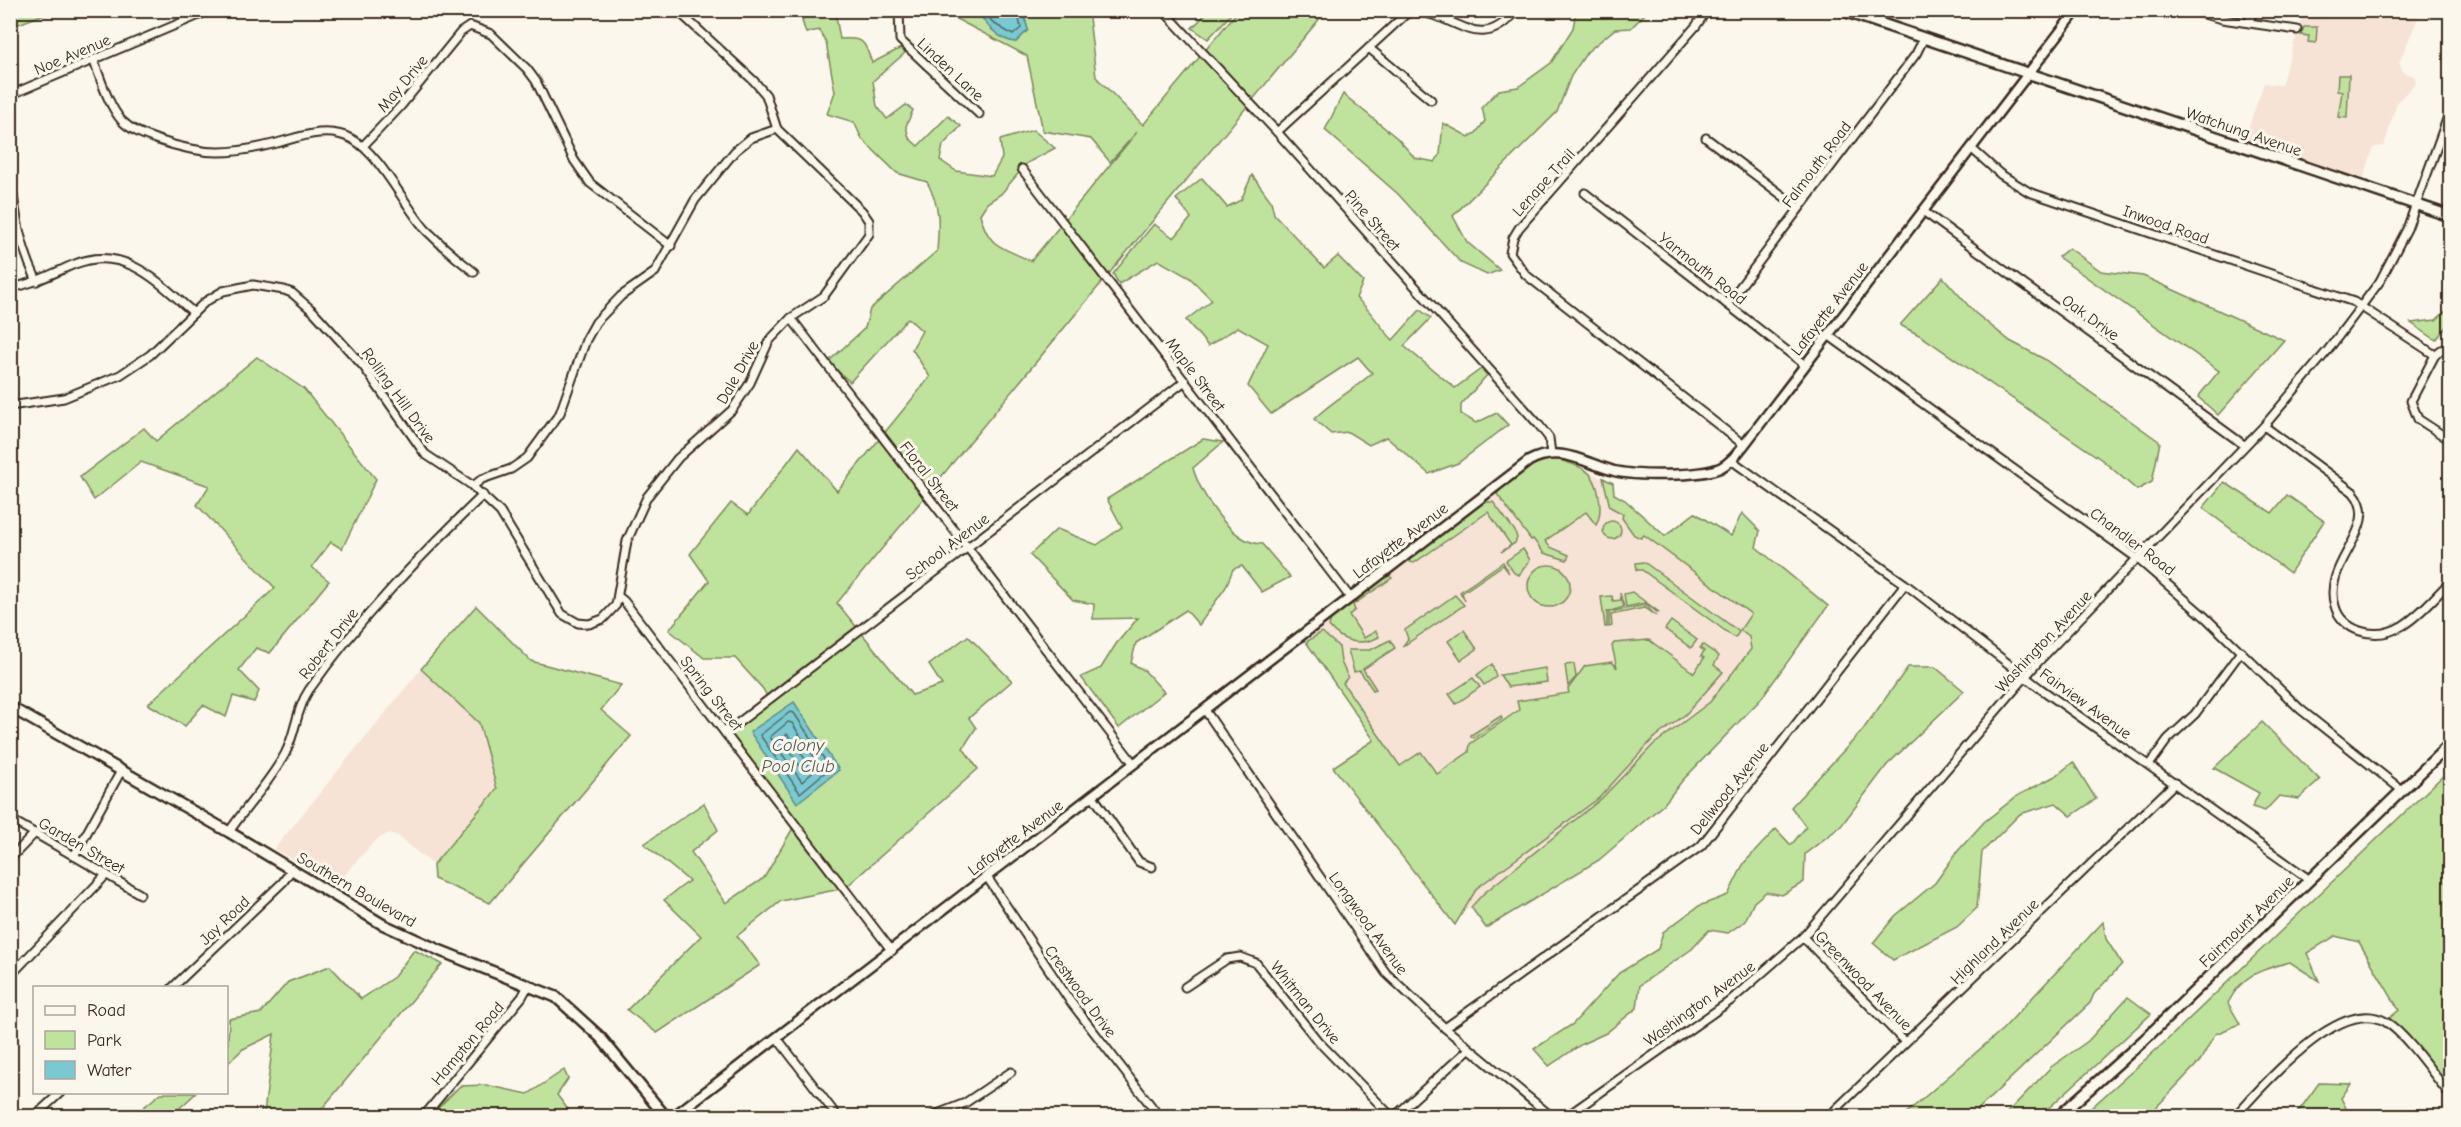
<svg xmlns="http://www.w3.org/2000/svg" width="2461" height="1127" viewBox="0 0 2461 1127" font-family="'Comic Neue',sans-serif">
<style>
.built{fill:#f6e3d6}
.green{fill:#bfe39c;stroke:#7d865d;stroke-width:1.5}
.water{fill:#79c9d2;stroke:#60898a;stroke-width:1.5}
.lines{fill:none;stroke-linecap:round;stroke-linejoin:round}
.shore{stroke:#546a66;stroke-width:1.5}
.minor-casing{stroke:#3b2a1e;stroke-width:11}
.tertiary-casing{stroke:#3b2a1e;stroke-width:13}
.secondary-casing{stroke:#3b2a1e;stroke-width:14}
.minor{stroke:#fbf7ec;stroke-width:7}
.tertiary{stroke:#fbf7ec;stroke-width:8}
.secondary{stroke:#fbf7ec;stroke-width:9}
.labels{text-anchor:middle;stroke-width:6;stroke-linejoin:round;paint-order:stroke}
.street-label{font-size:16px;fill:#3b2a1e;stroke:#fbf7ec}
.water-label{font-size:18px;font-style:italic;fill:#4e5a54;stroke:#fbf7ec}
</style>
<rect width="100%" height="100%" fill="#fbf7ec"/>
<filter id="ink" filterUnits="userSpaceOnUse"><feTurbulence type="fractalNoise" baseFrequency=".0167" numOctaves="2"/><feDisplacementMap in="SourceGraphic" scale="12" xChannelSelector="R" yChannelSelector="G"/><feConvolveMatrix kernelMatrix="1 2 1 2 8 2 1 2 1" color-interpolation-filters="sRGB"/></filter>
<g filter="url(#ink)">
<g class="built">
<path d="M 2304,11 L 2421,11 L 2399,63 L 2404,73 L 2415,76 L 2416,83 L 2397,102 L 2384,146 L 2374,147 L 2361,186 L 2242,146 L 2264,83 L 2281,85 Z"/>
<path d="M 1560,459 L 1613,483 L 1614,494 L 1764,613 L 1764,629 L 1710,702 L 1653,745 L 1601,799 L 1454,919 L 1333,767 L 1379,736 L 1311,634 L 1531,464 Z"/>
<path d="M 421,669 L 479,723 L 497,789 L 433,865 L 398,836 L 389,833 L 375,841 L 346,873 L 340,885 L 274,849 Z"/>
</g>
<g class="green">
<path d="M 11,10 L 65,10 L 65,11 L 47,13 L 11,27 Z"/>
<path d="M 808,11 L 835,11 L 840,39 C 864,37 864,41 872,63 L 901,48 L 905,53 L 873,81 L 877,106 L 887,119 L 906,105 L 913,110 L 906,126 L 909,138 L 918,146 L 948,116 L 961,126 L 943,145 L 940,160 L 956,171 L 992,176 L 1002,158 L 1000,140 L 1033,130 L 1055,148 L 1027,163 L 1001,194 L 987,203 L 980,214 C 988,248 1002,247 1031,261 L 1137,132 L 1110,162 L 1091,139 L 1043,131 L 1027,56 L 941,11 L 977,11 C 986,24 999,41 1016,42 L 1028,30 L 1023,11 L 1083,11 L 1089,17 L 1096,77 L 1143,125 L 1238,11 L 1326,11 L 837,603 L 912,695 L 942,685 L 929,665 L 968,636 L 1012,681 L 969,718 L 976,728 L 963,748 L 978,769 L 845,888 L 781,901 L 737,936 L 760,965 L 657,1033 L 627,1010 L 701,936 L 664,900 L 689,881 L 644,844 L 704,803 L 718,830 L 691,852 L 726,903 L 764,878 L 797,821 L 730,735 L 769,700 L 763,689 L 735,658 L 704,658 L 669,630 L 709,581 L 690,554 L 731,503 L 748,515 L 799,447 L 837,491 L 930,377 L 912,349 L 922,331 L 908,318 L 850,382 L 828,362 L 865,328 L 870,309 L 937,251 C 939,223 941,208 927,182 L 897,173 L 862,139 L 854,122 L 827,114 L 835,92 L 826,42 L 819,30 L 806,33 L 802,21 Z"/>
<path d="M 1209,11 L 1234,11 L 1208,39 L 1192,28 Z"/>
<path d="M 1576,11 L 1648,11 L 1631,28 L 1615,29 L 1587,52 L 1571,76 L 1557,112 L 1453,216 L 1467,242 L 1500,270 L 1487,275 L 1461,263 L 1398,194 L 1325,130 L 1343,94 L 1397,138 L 1415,158 L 1435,162 L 1440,154 L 1443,123 L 1469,137 L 1476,133 L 1485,121 L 1482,107 L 1499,90 L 1518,87 L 1551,63 L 1573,28 Z"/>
<path d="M 2306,11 L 2306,10 L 2329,11 L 2324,17 L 2304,15 Z"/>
<path d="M 2304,27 L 2317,27 L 2316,43 L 2308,42 L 2309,36 L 2301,35 Z"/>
<path d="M 2338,75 L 2349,75 L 2347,118 L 2338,117 L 2342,92 L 2337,91 Z"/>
<path d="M 1252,175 L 1271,201 L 1274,214 L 1324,268 L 1338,256 L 1363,282 L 1356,298 C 1371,310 1379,326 1393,340 L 1420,310 L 1431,318 L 1404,346 L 1455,388 L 1481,369 L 1487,375 L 1461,405 L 1461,414 L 1476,423 L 1497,413 L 1508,425 L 1458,463 L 1429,474 L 1386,437 L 1369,445 L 1348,432 L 1331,434 L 1314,419 C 1332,401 1354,390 1372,373 L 1358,357 L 1271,414 L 1248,386 L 1268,344 L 1238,327 L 1208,346 L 1186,320 L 1212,300 L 1190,278 L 1158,260 L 1119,284 L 1113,274 L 1154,224 L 1174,238 L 1191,218 L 1176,199 L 1202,178 L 1227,207 L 1241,200 Z"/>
<path d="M 2069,248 L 2101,271 L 2143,276 L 2284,340 L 2218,415 L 2198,397 L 2219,371 L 2058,257 Z"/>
<path d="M 1943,277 L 1974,312 L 2010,341 L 2044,359 L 2160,442 L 2152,482 L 2137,490 L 2102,460 L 1921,336 L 1900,325 Z"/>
<path d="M 2450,307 L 2450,322 L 2436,340 L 2411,323 L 2436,320 Z"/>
<path d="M 257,357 L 304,389 L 376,479 L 342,549 L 331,542 L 312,567 L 329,581 L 270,653 L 256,648 L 239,670 L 259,691 L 254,702 L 233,696 L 226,717 L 203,705 L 185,726 L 148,704 L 275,588 L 197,505 L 209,486 L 141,462 L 94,500 L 80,477 L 144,428 L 156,441 Z"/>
<path d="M 1203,439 L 1223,442 L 1193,468 C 1200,494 1232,544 1262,544 L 1290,577 L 1262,592 L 1242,566 L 1233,569 L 1226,587 L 1199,625 L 1186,610 L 1136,643 L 1131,663 L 1144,670 L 1164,692 L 1119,728 L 1081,677 L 1101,668 L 1116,644 L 1138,618 L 1093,619 L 1094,604 L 1073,600 L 1030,555 L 1057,529 L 1097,545 L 1122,527 L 1107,499 Z"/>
<path d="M 1559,459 C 1567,463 1577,465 1585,470 C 1599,478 1604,511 1596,525 L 1586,512 L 1545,541 L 1550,547 L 1569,555 L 1567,560 L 1544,553 L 1533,539 L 1531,540 L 1497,494 C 1508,477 1538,458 1559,459 Z"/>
<path d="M 1603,478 L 1613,483 L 1614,494 L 1625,500 L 1665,536 L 1695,513 L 1731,536 L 1742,513 L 1760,531 L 1756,547 L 1828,606 L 1760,700 L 1682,781 L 1664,804 L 1599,860 L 1486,928 L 1471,907 L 1484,893 L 1601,799 L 1653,745 L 1710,702 L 1751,649 L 1749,637 L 1740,630 L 1751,614 L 1644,535 L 1641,538 L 1634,535 L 1622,518 L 1623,514 L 1610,507 Z"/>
<path d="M 2224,482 L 2272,513 L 2287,495 L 2324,521 L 2290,573 L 2203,508 Z"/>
<path d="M 1483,502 L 1493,502 L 1515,531 L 1517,538 L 1515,543 L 1501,552 L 1511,545 L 1488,512 L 1414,563 L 1410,562 L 1410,558 Z"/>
<circle cx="1612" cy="530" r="9"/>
<path d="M 1523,549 L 1530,560 L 1519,575 L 1514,573 L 1506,561 Z"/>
<path d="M 1503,562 L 1509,573 L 1503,565 L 1462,593 L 1465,601 L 1460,592 Z"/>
<path d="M 1644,562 L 1737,630 L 1739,632 L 1735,638 L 1642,570 L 1637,570 L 1636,563 Z"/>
<circle cx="1549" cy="586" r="21"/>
<path d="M 1388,575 L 1392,578 L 1353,605 L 1355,610 L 1349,615 L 1364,638 L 1376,631 L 1379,637 C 1361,646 1342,643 1329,626 L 1331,619 Z"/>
<path d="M 1632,592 L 1659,612 L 1658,613 L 1645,603 L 1626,607 L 1624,594 Z"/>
<path d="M 1620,593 L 1624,607 L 1607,612 L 1607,627 L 1605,627 L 1601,597 L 1612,596 L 1613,601 L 1621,600 Z"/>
<path d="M 1455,595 L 1464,605 L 1402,647 L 1408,639 L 1405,630 Z"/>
<path d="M 1645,605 L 1656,616 L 1644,608 L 1611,615 L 1612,626 L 1609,627 L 1609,612 Z"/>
<path d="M 476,606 L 531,661 L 621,685 L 601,710 L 631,736 L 490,903 L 434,879 L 433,865 L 497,789 L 479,723 L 421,669 Z"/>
<path d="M 1671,621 L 1697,640 L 1691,648 L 1665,629 Z"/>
<path d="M 1464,630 L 1477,649 L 1461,660 L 1448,641 Z"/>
<path d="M 1322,632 L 1339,647 L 1341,662 L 1348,677 L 1343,683 L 1400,766 L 1421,752 L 1437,774 L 1469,752 L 1470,744 L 1519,710 L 1517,701 L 1569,693 L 1568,689 L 1585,666 L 1612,662 L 1617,668 L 1612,646 L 1614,643 L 1649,640 L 1694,673 L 1704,658 L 1701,656 L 1704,651 L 1700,648 L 1703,645 L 1719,656 L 1714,665 L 1723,672 L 1686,714 L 1653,739 L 1599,798 L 1477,888 L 1455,925 L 1333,767 L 1374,740 L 1306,642 Z"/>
<path d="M 1390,640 L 1395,648 L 1363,669 L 1376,689 L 1373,690 L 1360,671 L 1354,672 L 1348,650 L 1370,650 Z"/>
<path d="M 1492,664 L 1496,677 L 1484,685 L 1477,675 Z"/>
<path d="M 1574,664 L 1576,677 L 1568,686 L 1565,665 Z"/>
<path d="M 1908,667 L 1935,667 L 1964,691 L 1887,765 L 1841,826 L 1805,854 L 1804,882 L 1782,895 L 1766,892 L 1754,902 L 1745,921 L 1728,933 L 1709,930 L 1692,949 L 1640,985 L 1637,1008 L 1606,1033 L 1582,1044 L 1549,1066 L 1534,1049 L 1573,1024 L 1619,973 L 1658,949 L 1663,932 L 1699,906 L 1728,895 L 1744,863 L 1776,829 L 1791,845 L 1806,827 L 1791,807 L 1862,731 Z"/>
<path d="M 1545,668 L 1547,682 L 1508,687 L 1500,675 Z"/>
<path d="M 1473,678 L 1480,687 L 1456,704 L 1449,694 Z"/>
<path d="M 1501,716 L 1502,719 L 1474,738 L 1471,737 L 1471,735 Z"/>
<path d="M 2262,722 L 2320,780 L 2299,799 L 2279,796 L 2265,811 L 2252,807 L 2259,793 L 2214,768 Z"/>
<path d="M 2073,762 L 2096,799 L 2071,816 L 2056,803 L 2020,814 L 1982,852 L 1977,908 L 1957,927 L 1893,960 L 1873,943 L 1895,916 L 1935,883 L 1957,852 L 1984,822 L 2017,796 L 2057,775 Z"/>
<path d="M 2450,769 L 2450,1094 L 2386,1021 L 2399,1010 L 2359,942 L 2335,936 L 2307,953 L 2319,981 L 2290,962 C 2260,970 2243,974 2228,1003 L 2240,1024 L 2215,1034 L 2200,1061 L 2148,1116 L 2082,1116 L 2166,1041 Z"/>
<path d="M 2103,922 L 2106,939 L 2122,964 L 2094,994 L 2090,1003 L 1971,1116 L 1903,1116 L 2003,1029 Z"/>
<path d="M 414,950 L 442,964 L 316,1116 L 262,1116 L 261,1110 L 264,1113 L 274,1034 L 243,1049 L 227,1064 L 229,1019 L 261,1013 L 288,982 L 330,966 L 361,999 L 394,977 Z"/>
<path d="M 2128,997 L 2151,1014 L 2040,1116 L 2004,1116 L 2051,1067 L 2088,1041 Z"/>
<path d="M 564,1070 L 568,1079 L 557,1095 L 573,1116 L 430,1116 L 460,1086 L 486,1085 L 528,1094 Z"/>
<path d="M 2319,1083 L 2351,1084 L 2341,1098 L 2350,1116 L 2295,1116 Z"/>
<path d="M 161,1093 L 196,1093 L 171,1116 L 133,1116 Z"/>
</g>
<g class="water">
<path d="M 977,11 L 1023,11 L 1028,30 L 1016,42 C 999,41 986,24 977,11 Z"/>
<path d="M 794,702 L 839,770 L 797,803 L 750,732 Z"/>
</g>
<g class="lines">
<g class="shore">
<path d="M 984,10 L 993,23 L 1013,35 L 1021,28 L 1017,10"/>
<path d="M 790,712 L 794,713 L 830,768 L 800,793 L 760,735 Z"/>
<path d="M 788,722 L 792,723 L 820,766 L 802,782 L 770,737 Z"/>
<path d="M 787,734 L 808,763 L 805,768 L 801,768 L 783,740 Z"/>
</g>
<g class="minor-casing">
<g id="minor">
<path d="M 899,10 L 900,40 L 979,114"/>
<path d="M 1163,10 L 1277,132 L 1539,425 L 1549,438 L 1551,454"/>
<path d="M 1707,10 L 1696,26 L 1519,228 L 1513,238 L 1510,253 L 1526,275 L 1744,445"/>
<path d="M 2062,10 L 2071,18"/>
<path d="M 2189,10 L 2222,19 L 2297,30"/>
<path d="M 2249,22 L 2253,10"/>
<path d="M 1369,48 L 1431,100"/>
<path d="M 93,59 C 101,79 108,105 122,121 C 132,131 145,135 158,140 C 204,156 231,155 277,143 C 302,136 328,126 352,139 C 380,154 404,205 426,230 C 441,245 457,259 474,272"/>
<path d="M 10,95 L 211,10"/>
<path d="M 1277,132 L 1406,14 C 1449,3 1477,61 1516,10"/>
<path d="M 1706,138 L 1799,208"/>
<path d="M 363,146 L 400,107 L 461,32 L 470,26 L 491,34 L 527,69 L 536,81 L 574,160 L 590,183 L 671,246"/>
<path d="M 1971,148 L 2000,174 L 2029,192 L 2354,302 L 2435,355"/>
<path d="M 1022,169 L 1349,596"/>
<path d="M 10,175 C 16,216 19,244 37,281"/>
<path d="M 1585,193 L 1805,365"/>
<path d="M 1923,211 L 2244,445"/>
<path d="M 10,288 C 34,284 53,273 75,264 C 125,244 159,283 194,313"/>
<path d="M 1727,304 L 1916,54 L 1924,38"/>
<path d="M 791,318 L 1134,764"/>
<path d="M 1828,335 L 2138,559 L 2205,617 L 2300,709 L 2403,791"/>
<path d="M 2450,348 L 2441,350 L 2435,355 L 2411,401 L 2418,419 L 2450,440"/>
<path d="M 10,406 L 64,398 L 120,375 L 150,355 L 205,302 L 223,291 L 253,285 L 284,290 L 292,293 L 314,312 L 364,367 L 425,454 L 470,484 L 500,512 L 562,614 L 578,623 L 589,624 L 603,619 L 616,605 L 627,541 L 647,497 L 678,458 L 732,410 L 750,383 L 769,341 L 791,318 L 824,296 L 869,234 L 869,221 L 862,211 L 777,129 L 766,95 L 754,81 L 677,10"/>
<path d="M 2264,426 L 2353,492 C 2384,527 2321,562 2335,606 C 2338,618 2348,627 2360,631 C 2399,644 2425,606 2450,582"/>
<path d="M 1731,460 L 1905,584 L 2041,689 L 2310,880"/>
<path d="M 473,486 L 482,479 L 511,469 L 527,458 L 560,413 L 586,340 L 596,322 L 621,296 L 655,272 L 695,200 L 735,151 L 751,138 L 777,129"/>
<path d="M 619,597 L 624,601 L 892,951"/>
<path d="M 1205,710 L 1386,973 L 1445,1028 L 1551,1116"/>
<path d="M 725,733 L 1185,381"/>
<path d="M 2149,765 L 2168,739 L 2195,714 L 2240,653"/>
<path d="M 1093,796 L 1139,862 L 1152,867"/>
<path d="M 10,819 L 140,894"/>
<path d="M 229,832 C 247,805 270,782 285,754 C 296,733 296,709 309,690 C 360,618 420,556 483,495"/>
<path d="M 74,856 L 121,771"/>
<path d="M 10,859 L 35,833"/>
<path d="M 987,877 L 1070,1001 L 1159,1116"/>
<path d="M 1803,937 L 1905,1042"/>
<path d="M 10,976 L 106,875"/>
<path d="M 1185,987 L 1227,959 L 1240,957 L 1256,963 L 1317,1040 L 1391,1116"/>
<path d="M 172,988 L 283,882 L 292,869"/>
<path d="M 1445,1028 L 1701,846 L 1905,584"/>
<path d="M 777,1038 L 837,1116"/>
<path d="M 35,1116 L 61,1092"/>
<path d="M 424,1116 L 522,997 L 529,984"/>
<path d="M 932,1116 L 965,1103 L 1011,1072"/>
<path d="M 1395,1116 L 1469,1049"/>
<path d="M 1567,1116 L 1730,1001 L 1803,937 L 2038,662 L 2264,426 L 2328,350 L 2380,281 L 2407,229 L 2450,111"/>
<path d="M 1829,1116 L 2175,783"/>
<path d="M 2235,1116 C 2262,1087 2340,994 2386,1022 C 2406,1034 2434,1075 2450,1095"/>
</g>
</g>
<g class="tertiary-casing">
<path id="tertiary" d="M 674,1116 C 960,899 1243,678 1529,461 C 1559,444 1585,463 1614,471 C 1636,476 1699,477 1720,468 C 1730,463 1737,454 1744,445 L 2077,10"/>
</g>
<g class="secondary-casing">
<g id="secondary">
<path d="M 1841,10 L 2450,216"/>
<path d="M 10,707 L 229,832 L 382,924 L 441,951 L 556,997 L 600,1037 L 665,1116"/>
<path d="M 2059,1116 L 2144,1040 L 2450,744"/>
</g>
</g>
<use href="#minor" class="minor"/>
<use href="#tertiary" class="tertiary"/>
<use href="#secondary" class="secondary"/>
</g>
</g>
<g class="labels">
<g class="street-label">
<text transform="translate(72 54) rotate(-23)" y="6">Noe Avenue</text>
<text transform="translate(951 69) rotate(43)" y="6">Linden Lane</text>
<text transform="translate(402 83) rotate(-50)" y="6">May Drive</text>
<text transform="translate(2244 131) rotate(19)" y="6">Watchung Avenue</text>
<text transform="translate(1816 164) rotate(-53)" y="6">Falmouth Road</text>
<text transform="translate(1543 182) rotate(-48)" y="6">Lenape Trail</text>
<text transform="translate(1373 220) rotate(49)" y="6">Pine Street</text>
<text transform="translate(2166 224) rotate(19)" y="6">Inwood Road</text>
<text transform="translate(1703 268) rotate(38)" y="6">Yarmouth Road</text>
<text transform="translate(1829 308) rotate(-52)" y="6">Lafayette Avenue</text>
<text transform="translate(2091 317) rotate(36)" y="6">Oak Drive</text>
<text transform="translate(737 372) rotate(-61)" y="6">Dale Drive</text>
<text transform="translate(1196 374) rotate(53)" y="6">Maple Street</text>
<text transform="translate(399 395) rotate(54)" y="6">Rolling Hill Drive</text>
<text transform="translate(930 476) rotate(52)" y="6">Floral Street</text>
<text transform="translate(1400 540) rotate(-37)" y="6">Lafayette Avenue</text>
<text transform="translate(2133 541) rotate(37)" y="6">Chandler Road</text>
<text transform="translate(947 546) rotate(-37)" y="6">School Avenue</text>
<text transform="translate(2043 641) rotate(-47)" y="6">Washington Avenue</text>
<text transform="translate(328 643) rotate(-52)" y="6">Robert Drive</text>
<text transform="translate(712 693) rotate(52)" y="6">Spring Street</text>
<text transform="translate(2086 703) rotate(36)" y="6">Fairview Avenue</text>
<text transform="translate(1729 788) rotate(-51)" y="6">Dellwood Avenue</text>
<text transform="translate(1015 837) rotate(-37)" y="6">Lafayette Avenue</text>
<text transform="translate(82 845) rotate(30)" y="6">Garden Street</text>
<text transform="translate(357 889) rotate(30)" y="6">Southern Boulevard</text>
<text transform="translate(224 920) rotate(-44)" y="6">Jay Road</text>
<text transform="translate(2246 921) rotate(-44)" y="6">Fairmount Avenue</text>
<text transform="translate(1369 923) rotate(54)" y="6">Longwood Avenue</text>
<text transform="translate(1994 941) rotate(-44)" y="6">Highland Avenue</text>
<text transform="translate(1864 980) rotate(46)" y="6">Greenwood Avenue</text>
<text transform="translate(1081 991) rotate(54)" y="6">Crestwood Drive</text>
<text transform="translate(1306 1002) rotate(51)" y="6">Whitman Drive</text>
<text transform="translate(1699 1003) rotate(-36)" y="6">Washington Avenue</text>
<text transform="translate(467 1043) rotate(-50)" y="6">Hampton Road</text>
</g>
<g class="water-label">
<text x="798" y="751">Colony<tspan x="798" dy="21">Pool Club</tspan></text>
</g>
</g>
<rect width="2461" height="1127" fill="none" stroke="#fbf7ec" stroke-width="36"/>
<rect x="18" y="18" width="2425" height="1091" fill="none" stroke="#3b2a1e" stroke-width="2" filter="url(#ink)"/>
<rect x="33" y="986" width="195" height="108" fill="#fbf7ec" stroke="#aea59a" stroke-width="1.5"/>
<rect x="45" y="1006" width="30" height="9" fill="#fbf7ec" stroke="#aea59a" stroke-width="1.5"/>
<text x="87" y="1016" font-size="18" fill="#3b2a1e">Road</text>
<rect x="45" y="1031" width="30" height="18" fill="#bfe39c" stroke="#aea59a" stroke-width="1.5"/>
<text x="87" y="1046" font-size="18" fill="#3b2a1e">Park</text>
<rect x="45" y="1061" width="30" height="18" fill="#79c9d2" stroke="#aea59a" stroke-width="1.5"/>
<text x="87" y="1076" font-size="18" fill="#3b2a1e">Water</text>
</svg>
